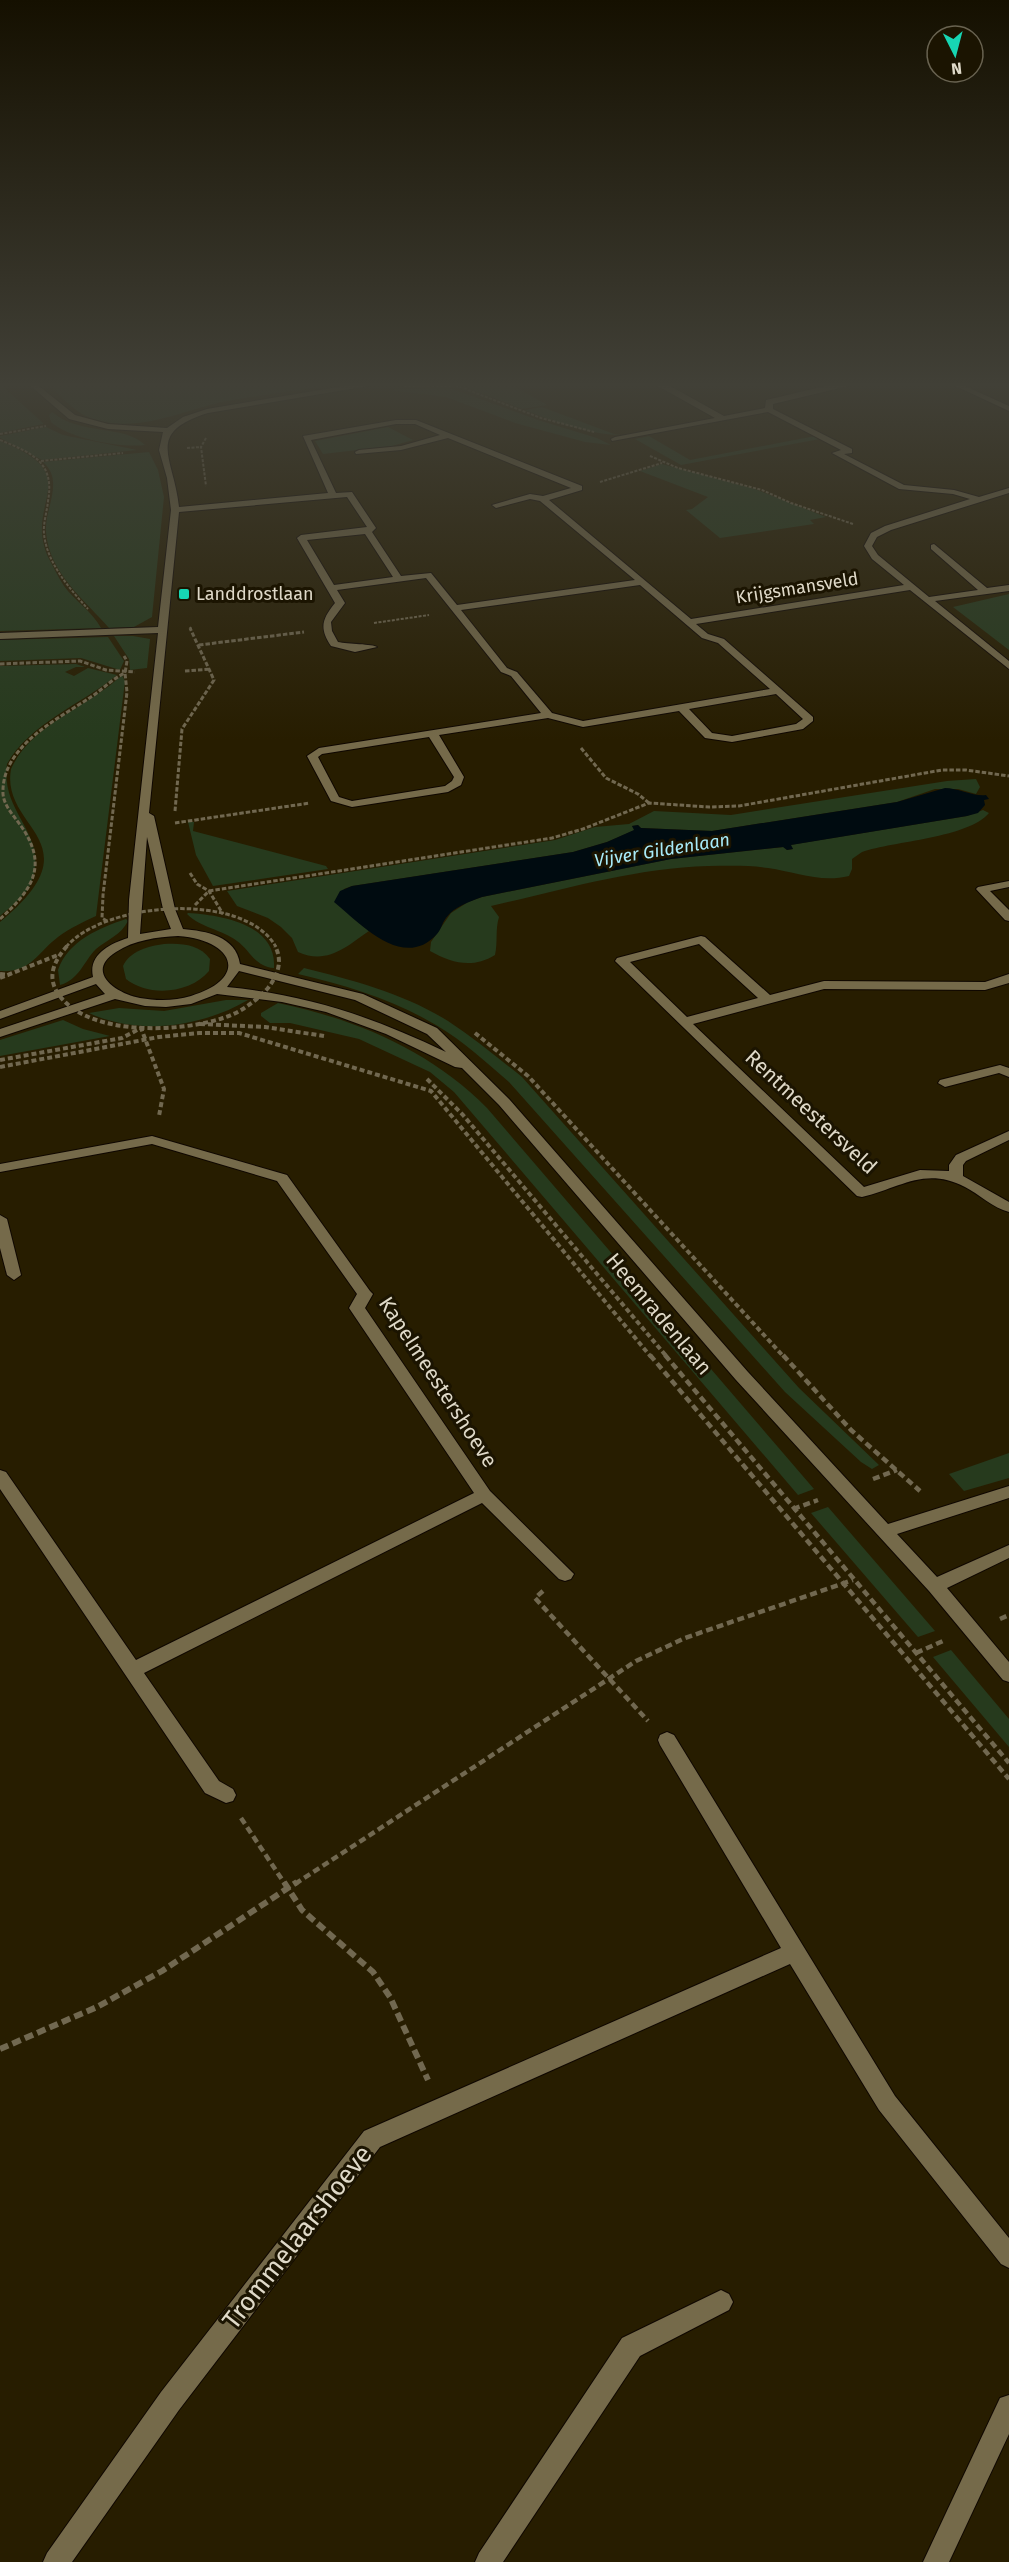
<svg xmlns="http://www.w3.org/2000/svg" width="1009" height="2562" viewBox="0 0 1009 2562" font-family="'Fira Sans',sans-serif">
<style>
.green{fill:#263a1d}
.water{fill:#000b10}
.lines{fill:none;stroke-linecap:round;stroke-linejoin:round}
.minor-casing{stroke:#0f0700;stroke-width:2}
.path-far4{stroke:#716850;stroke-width:2;stroke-dasharray:3 1.5;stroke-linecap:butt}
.path-far3{stroke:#716850;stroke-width:3;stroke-dasharray:4.5 2;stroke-linecap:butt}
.path-far2{stroke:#716850;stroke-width:4;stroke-dasharray:5 3;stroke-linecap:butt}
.path-far1{stroke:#716850;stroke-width:4.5;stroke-dasharray:7 4;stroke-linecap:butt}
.path{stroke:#716850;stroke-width:6;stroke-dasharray:9 4.5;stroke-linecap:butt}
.minor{fill:#756a4a;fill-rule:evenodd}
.poi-dot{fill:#17d5b3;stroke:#1b1401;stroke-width:2}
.labels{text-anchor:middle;stroke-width:6;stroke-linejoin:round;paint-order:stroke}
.far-street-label{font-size:18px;fill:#dfd9c8;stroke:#1b1401}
.far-poi-label{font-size:18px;fill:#dfd9c8;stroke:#1b1401;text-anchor:start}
.far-water-label{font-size:18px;font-style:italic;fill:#a8ebf9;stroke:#1b1401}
.street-label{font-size:21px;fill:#dfd9c8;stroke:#1b1401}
.near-street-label{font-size:26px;fill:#dfd9c8;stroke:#1b1401}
</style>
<rect width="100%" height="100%" fill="#271d00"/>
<g class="green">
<path d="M 46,382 L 355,382 C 312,388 269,394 227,401 C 181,410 136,436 88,417 C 73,411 58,393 46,382 Z"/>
<path d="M 481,382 L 507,382 L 547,405 L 522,409 L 461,385 Z"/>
<path d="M 0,384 L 43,423 L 43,424 L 0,433 Z"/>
<path d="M 447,387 L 538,420 L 597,438 L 611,445 L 585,442 L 515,423 L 446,397 L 390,390 Z"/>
<path d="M 542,407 L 614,434 L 621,435 C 595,436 549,420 525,410 Z"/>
<path d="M 52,412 C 80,436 124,424 145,445 C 120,448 70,439 51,422 L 49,415 Z"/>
<path d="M 46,427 L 63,435 L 137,450 L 42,460 L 0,438 L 0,436 Z"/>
<path d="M 388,427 L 413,440 L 392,446 L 323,454 L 315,441 Z"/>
<path d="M 649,436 L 690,460 L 815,436 L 820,439 L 681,465 L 635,439 Z"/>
<path d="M 0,441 C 89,476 23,500 48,557 C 53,566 58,577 64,586 C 75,601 92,611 101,628 L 0,631 Z"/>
<path d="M 149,452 L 158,470 L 164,497 L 152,617 L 134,627 L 109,628 C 84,599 49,573 46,532 C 44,509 65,481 43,462 Z"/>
<path d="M 662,464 L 755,489 L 826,517 L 810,520 L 814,524 L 720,538 L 686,510 L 692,509 L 708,497 L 640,471 Z"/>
<path d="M 1009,594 L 1009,650 L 953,607 Z"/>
<path d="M 114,636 L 133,636 L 150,639 L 147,668 L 130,670 L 129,659 Z"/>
<path d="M 108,637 L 124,661 L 120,670 L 81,658 L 0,661 L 0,640 Z"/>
<path d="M 76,664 L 85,667 L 76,667 L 65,672 L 74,676 L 88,668 L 117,675 C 82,704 30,723 7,764 C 0,815 50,833 31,883 C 26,896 10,907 0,916 L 0,666 Z"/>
<path d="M 122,675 L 125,681 L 96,916 C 83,922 70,928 58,937 C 37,953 31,973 0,971 L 0,922 C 98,841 0,830 11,769 C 31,724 89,707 122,675 Z"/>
<path d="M 976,779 L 980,787 L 976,794 L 958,789 L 935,789 L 897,802 L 712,831 L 641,828 L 638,825 L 632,826 L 635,830 L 607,842 L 573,852 L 352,886 L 344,889 L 339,905 L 369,931 C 346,947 327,965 298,952 L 292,938 L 281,927 L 268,918 L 237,906 L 227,891 L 555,840 L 595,827 L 629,824 L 654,811 L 731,815 L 947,781 Z"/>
<path d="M 983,810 L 989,813 C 968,838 894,841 862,852 L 852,859 L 852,869 L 849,876 C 820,883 796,872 768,868 C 749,865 727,866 708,866 C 635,868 562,890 491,906 L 499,917 C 495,930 498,942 495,955 C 472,969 452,963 430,951 L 431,942 L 451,913 L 468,902 L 482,897 L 671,859 L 784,847 L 787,850 L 793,849 L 790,845 L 967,816 Z"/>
<path d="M 188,822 L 194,822 L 193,831 L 326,866 L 328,869 L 213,886 L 196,855 Z"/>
<path d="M 188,913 C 221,915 277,924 274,968 C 255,967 250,950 237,941 C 221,929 201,928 187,914 Z"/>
<path d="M 126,919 L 128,921 C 121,935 108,939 96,949 C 84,961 79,980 60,985 L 58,970 C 68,941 99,928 126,919 Z"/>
<path d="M 164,944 C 181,943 199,944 210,959 L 209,971 C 190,994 148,997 126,979 L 123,966 C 130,951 148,946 164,944 Z"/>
<path d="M 304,968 C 353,980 405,994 448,1021 C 474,1038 498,1058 522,1077 L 799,1388 L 879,1465 L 872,1469 L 861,1462 L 785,1392 L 509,1082 C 486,1062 463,1041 436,1025 C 394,1000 346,985 298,974 Z"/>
<path d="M 226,1000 L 248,1000 C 202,1027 139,1036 89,1013 L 119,1008 L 164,1011 Z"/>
<path d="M 278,1003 C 356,1019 431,1051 487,1108 L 814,1489 L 798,1495 L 454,1092 L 430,1072 L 359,1039 L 290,1023 L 270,1023 L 261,1016 L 261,1013 Z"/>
<path d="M 63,1020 L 83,1029 L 110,1036 L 0,1056 L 0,1040 Z"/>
<path d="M 1009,1453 L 1009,1478 L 964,1491 L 949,1474 Z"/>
<path d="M 828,1507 L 935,1631 L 918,1637 L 811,1513 Z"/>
<path d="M 951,1650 L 1009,1719 L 1009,1747 L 933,1657 Z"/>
</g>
<path class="water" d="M 945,788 C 958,788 975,797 986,795 L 989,799 L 984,800 L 985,805 L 978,813 L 967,816 L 791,845 L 793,849 L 787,850 L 783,847 L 671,859 L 482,897 C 469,902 455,906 446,918 C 442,923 441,930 437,934 C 403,972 359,922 334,902 L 340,891 L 352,886 L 573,852 L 607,842 L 634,830 L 632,826 L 638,825 L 641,828 L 712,831 L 897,802 Z"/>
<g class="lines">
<g class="minor-casing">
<g id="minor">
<path d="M 26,382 L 34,382 L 75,415 L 108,424 L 167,428 L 183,417 L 207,409 L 368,382 L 383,382 L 380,384 L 208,413 C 144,433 174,457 179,507 L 328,493 L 303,436 L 396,420 L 416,420 L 582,486 L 582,490 L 549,500 L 691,619 L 904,585 L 872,559 L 864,546 L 871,533 L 885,526 L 970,499 L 953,494 L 899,489 L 832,453 L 841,450 L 768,412 L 612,441 L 611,439 L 615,437 L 715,418 L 656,385 L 656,382 L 663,382 L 724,416 L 765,408 L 766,400 C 799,393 831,382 865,382 L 773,404 L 773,409 L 852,449 L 852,453 L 844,454 L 904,485 L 954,490 L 979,497 L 1009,488 L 1009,493 L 891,530 L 877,537 L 872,546 L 878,555 L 929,597 L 978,590 L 931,549 L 931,545 L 934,544 L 987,588 L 1009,585 L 1009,591 L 935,601 L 1009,661 L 1009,669 L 910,590 L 696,624 L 708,634 L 724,639 L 813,717 L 813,721 L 803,729 L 732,742 L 705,738 L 679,711 L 583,727 L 548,718 L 439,735 L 464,777 L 461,785 L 448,792 L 352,807 L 331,801 L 307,756 L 319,748 L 541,713 L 511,676 L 501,672 L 426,578 L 337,590 L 345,603 L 331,622 L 332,631 L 338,642 C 347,644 373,644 377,647 L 355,652 L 331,646 C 319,628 322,619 335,603 L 297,538 L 301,535 L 367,527 L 347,497 L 179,512 L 149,813 L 154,816 L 175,909 L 183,929 C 206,931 236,936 240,964 L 363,994 L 437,1028 L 509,1099 L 748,1372 L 888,1524 L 1009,1486 L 1009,1498 L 897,1534 L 937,1577 L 1009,1545 L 1009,1558 L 947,1588 L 1009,1662 L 1009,1682 L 1003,1680 L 929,1591 L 736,1380 L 499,1105 L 462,1068 L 455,1067 L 386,1034 L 326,1012 L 282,1002 L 217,994 L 191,1004 L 166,1007 L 145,1006 L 115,999 L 0,1037 L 0,1029 L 105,994 L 96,984 L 0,1019 L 0,1011 L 93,977 C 88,955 109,944 128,938 L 129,900 L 158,633 L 0,639 L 0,633 L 158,627 L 171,510 L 167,478 L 159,450 L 163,432 L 108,429 L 69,419 ZM 396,424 L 415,424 L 440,435 L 401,446 L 359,450 L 355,452 L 356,454 L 401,450 L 448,438 L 571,488 L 543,496 L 530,494 L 492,505 L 496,508 L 530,499 L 540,501 L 635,580 L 457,605 L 431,573 L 401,576 L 372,532 L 376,528 L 352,492 L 336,493 L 311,440 ZM 365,534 L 393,577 L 334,585 L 307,540 ZM 640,585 L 702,638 L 718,643 L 770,689 L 583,721 L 552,713 L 517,672 L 507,668 L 461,610 ZM 776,694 L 803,719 L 796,724 L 732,736 L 712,733 L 689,709 ZM 429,737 L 454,777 L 452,781 L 445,786 L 352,801 L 339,797 L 318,757 L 322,754 ZM 147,837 L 163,909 L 171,929 L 140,934 ZM 178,936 C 234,940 250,978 191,996 C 175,1001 157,1001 140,998 C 117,994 84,972 116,952 C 134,940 157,937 178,936 ZM 239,971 L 355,1000 L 427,1034 L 446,1052 C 373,1017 308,995 227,987 Z"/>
<path d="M 947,382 L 956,382 L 1009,406 L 1009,411 Z"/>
<path d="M 1009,881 L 1009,887 L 990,891 L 1009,910 L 1009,921 L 1005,920 L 976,889 L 978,887 Z"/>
<path d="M 701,936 L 705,937 L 770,995 L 824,981 L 985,982 L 1009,974 L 1009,983 L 985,990 L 824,989 L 693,1024 L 864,1187 L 920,1170 L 949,1171 L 949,1165 L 956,1155 L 1009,1131 L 1009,1140 L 966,1161 L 963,1165 L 963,1176 L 1009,1202 L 1009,1212 C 993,1208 979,1194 965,1187 C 925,1166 900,1188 862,1197 L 857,1196 L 615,961 L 617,958 ZM 699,944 L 758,998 L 687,1017 L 630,962 Z"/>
<path d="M 1000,1065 L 1009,1068 L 1009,1077 L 999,1073 L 945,1087 L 938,1083 L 940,1080 Z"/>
<path d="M 152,1136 L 287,1175 L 370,1291 L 373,1294 L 365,1308 L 490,1491 L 574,1574 L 571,1579 L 565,1581 L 559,1579 L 482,1503 L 144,1673 L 219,1781 L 233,1789 L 236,1795 L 233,1801 L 226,1803 L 205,1793 L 0,1489 L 0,1470 L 6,1472 L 136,1660 L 474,1493 L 349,1308 L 357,1294 L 277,1181 L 152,1144 L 0,1172 L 0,1164 Z"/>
<path d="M 0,1215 L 7,1219 L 21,1275 L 14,1280 L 7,1275 L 0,1248 Z"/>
<path d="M 667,1732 L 674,1735 L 895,2096 L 1009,2238 L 1009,2268 L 1001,2264 L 879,2110 L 790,1964 L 380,2147 L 179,2410 L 72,2562 L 43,2562 L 47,2553 L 161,2392 L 364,2131 L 781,1948 L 660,1745 L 658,1740 L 660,1735 Z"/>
<path d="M 721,2290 L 729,2294 L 733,2302 L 729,2310 L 640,2356 L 503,2562 L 475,2562 L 479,2553 L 622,2338 Z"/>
<path d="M 1009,2395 L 1009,2434 L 949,2562 L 923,2562 L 1000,2398 Z"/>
</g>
</g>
<g class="path-far4">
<path d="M 447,382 L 541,418 L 594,432"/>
<path d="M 401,385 L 426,382"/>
<path d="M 404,386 L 450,386 L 476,382"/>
<path d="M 0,434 L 46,426"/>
<path d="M 206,438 L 201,447 L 206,486"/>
<path d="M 0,440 C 32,453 55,462 48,501 C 47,512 43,523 44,534 C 47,563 69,588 88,609"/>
<path d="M 187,448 L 201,447"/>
<path d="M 650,456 L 678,468 L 762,490 L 791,503 L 853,524"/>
<path d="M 41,461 L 123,453"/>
<path d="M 600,482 L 662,463"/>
<path d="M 374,623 L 429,615"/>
<path d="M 190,627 L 191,629"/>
</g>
<g class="path-far3">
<path d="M 199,645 L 304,632"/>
<path d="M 0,664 L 80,661 L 106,670 L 135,672"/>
<path d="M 185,671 L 211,669"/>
<path d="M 581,748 L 606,778 L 638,794 L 649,803"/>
<path d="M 175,811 L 182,729 L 214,680 L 190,628"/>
<path d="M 175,823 L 310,803"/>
<path d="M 190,873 L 197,884 L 209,891 L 223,914"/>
<path d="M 209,891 L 552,838 L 583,829 L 649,803 L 709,807 L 739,806 L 942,770 L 966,770 L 1009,776"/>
<path d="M 195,905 L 209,891"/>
<path d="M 0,919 C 32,890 49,866 21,826 C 14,816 4,806 3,794 C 1,746 58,719 91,697 C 103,689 112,679 125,673"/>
<path d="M 107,921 L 102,918 L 103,895 L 127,692 L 125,673 L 127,661 L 124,656"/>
<path d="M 66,947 C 104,902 244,890 276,947"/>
</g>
<g class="path-far2">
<path d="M 67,946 C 54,961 46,977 59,995 C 89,1036 178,1033 223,1018 C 240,1013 256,1001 268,988 C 278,975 283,961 275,946"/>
<path d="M 0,974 L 9,975"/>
<path d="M 0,978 L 58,955"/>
<path d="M 200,1024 L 265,1027 L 324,1036"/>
<path d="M 475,1033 L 528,1076 L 784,1357"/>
<path d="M 0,1060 L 122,1038 L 141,1028 L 164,1089 L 159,1116"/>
<path d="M 0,1067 L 159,1037 L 199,1033 L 239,1033 L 431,1091 L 651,1357"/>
<path d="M 427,1079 L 463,1115 L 667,1357"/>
</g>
<g class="path-far1">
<path d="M 650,1355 L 1009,1779"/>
<path d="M 665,1355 L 1009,1763"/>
<path d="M 783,1355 L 851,1430 L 920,1491"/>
<path d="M 873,1479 L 897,1470"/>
<path d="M 793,1509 L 818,1500"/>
<path d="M 543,1591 L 535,1598 L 648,1721"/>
<path d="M 1000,1619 L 1009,1615"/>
<path d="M 916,1653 L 943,1641"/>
<path d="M 241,1818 L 285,1884"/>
<path d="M 295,1884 L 636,1661 L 685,1638 L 853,1580"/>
</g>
<g class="path">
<path d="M 284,1882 L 302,1910 L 373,1972 L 390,1997 L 428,2080"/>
<path d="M 0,2049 L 97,2007 L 162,1971 L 297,1882"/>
</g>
<use href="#minor" class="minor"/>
</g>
<linearGradient id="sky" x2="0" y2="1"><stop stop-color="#151000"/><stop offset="0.52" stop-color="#414037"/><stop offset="1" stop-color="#414037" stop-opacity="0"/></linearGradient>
<rect width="1009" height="740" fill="url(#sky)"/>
<rect class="poi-dot" x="178" y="588" width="12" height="12" rx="3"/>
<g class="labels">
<g class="far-street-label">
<text transform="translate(797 588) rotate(-9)" y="6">Krijgsmansveld</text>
</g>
<g class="far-poi-label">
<text x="196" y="600">Landdrostlaan</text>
</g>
<g class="far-water-label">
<text transform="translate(662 850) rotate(-9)" y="6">Vijver Gildenlaan</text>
</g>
<g class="street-label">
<text transform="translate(811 1112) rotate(43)" y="7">Rentmeestersveld</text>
<text transform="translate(659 1314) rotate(50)" y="7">Heemradenlaan</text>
<text transform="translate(438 1382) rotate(57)" y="7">Kapelmeestershoeve</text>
</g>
<g class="near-street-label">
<text transform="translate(297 2237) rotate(-52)" y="9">Trommelaarshoeve</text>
</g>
</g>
<g transform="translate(955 54) rotate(174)"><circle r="28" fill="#1b1401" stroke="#696351" stroke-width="1.5"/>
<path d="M0-4.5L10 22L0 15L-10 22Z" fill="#17d5b3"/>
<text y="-9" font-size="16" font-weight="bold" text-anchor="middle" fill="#dfd9c8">N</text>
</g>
</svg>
